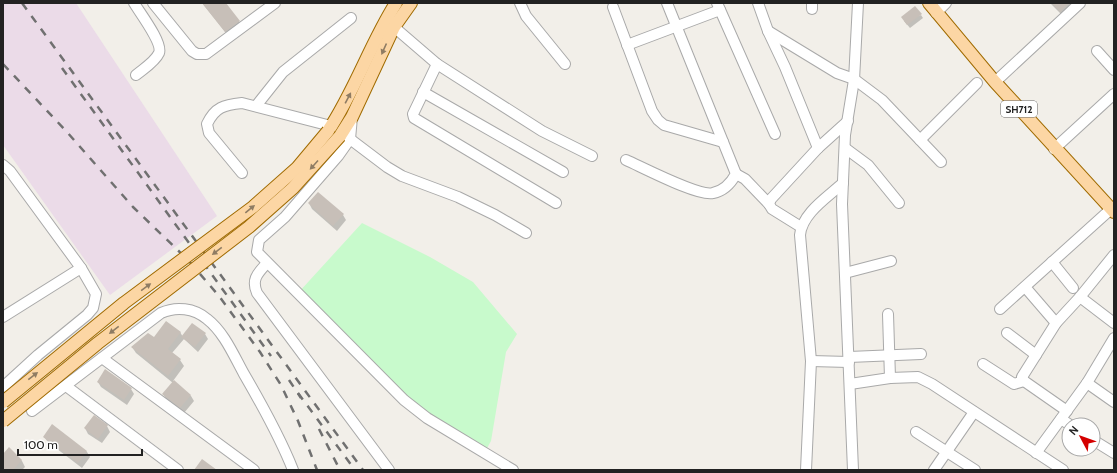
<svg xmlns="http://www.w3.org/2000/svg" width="1117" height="473" viewBox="0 0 1117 473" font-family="Cabin,sans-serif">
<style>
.industrial{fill:#ebdbe8}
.park{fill:#c8facc}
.shadow{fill:#0003}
.building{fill:#c7bfb8}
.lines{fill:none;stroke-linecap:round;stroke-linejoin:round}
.minor-casing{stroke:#a9a9a9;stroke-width:12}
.major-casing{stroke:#a06b00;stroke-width:14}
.minor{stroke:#fff;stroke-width:10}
.major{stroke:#fcd6a4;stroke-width:12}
.rail{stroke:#707070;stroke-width:2.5;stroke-dasharray:8 8;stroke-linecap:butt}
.major-bridge-casing{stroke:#a06b00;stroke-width:14;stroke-linecap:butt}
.major-bridge{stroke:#fcd6a4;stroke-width:12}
.oneway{fill:#8f7c63}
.labels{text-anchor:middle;stroke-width:3;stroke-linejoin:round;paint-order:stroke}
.shield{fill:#fff;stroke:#646464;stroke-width:1}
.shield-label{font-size:10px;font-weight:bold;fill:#222}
</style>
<rect width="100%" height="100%" fill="#f2efe9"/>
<path class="industrial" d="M 3,3 L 76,3 L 217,216 L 110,295 L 3,145 Z"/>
<path class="park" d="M 362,223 L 430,257 L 473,282 L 517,334 L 506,352 L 491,441 L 486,450 L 412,405 L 299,292 Z"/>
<g class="shadow">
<path d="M 202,3 L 225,3 L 244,28 L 230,38 Z"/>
<path d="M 1050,3 L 1081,3 L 1065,18 Z"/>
<path d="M 921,15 L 923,18 L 910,28 L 904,21 Z"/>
<path d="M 309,203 L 343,215 L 346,220 L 337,231 L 312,209 Z"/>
<path d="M 180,332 L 183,337 L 205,334 L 208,339 L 198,352 L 184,339 L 172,353 L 180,360 L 184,366 L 173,381 L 191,396 L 194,401 L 184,413 L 166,399 L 163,394 L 173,383 L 136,353 L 132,347 L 154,339 Z"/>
<path d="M 98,382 L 131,389 L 134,394 L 127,405 L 101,387 Z"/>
<path d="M 53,426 L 87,452 L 90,457 L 82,468 L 48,442 L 44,437 Z"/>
<path d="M 107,426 L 110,432 L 102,443 L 88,434 L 85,428 Z"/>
<path d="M 9,449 L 22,461 L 25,467 L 22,470 L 3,470 L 3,455 Z"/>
</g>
<g class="building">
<path d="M 202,3 L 226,3 L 240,21 L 225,32 Z"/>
<path d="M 1052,3 L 1069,3 L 1060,12 Z"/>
<path d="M 915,6 L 922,14 L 907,25 L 901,17 Z"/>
<path d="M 318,192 L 344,214 L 333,226 L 308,203 Z"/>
<path d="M 166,321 L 181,332 L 168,349 L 181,359 L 168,376 L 131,347 L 148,333 L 154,337 Z"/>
<path d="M 192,323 L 206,333 L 195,347 L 181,337 Z"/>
<path d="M 105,369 L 132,388 L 124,400 L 97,382 Z"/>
<path d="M 174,380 L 191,395 L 180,408 L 162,394 Z"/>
<path d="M 94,415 L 108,425 L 98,439 L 84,428 Z"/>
<path d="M 52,424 L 87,451 L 78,463 L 43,437 Z"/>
<path d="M 9,447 L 22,460 L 13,470 L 3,470 L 3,454 Z"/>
<path d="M 202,459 L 217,470 L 194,470 Z"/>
</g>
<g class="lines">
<g class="minor-casing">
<g id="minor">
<path d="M 134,3 C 140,13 163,43 159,53 C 155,62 143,69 136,75"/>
<path d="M 153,3 L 192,51 L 197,54 L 206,54 L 275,3"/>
<path d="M 520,3 L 526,16 L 565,64"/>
<path d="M 717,3 L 775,134"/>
<path d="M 758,3 L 768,31 L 785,67 L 818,148"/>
<path d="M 613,7 L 652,111 L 658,120 L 664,125 L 723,142"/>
<path d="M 812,9 L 812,3"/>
<path d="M 936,13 L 946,3"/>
<path d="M 394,27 L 437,64 L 542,131 L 592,156"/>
<path d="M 768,31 L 837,73 L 854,79 L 882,100 L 941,162"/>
<path d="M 627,45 L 720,10"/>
<path d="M 1097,51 L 1114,70"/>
<path d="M 437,64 L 413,114 L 414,118 L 556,203"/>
<path d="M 995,82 L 1080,3"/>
<path d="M 423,92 L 563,172"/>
<path d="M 256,106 L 283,72 L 351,18"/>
<path d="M 352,117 L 350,139 L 338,156 L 285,217 L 259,240 L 257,252 L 404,400 L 427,418 L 513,470"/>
<path d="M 350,139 L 387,167 L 402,176 L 458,197 L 495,215 L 526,233"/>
<path d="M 920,140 L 977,83"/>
<path d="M 845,148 L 868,165 L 899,203"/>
<path d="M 1054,149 L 1114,94"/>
<path d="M 626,160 C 642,167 699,197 713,193 C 724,191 731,183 736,174 L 667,3"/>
<path d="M 3,165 L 10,171 L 81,268 L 96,294 L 93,308 L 87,315 L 38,355 L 3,387"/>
<path d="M 242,173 L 209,133 L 207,124 C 215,107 224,105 242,103 L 331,126"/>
<path d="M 736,174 L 745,179 L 769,204"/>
<path d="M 801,227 L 772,209 L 769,204 L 771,199 L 818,148 L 848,121"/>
<path d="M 1114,255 L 1080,297 L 1114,323"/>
<path d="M 1052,262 L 1073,288"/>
<path d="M 267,263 C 258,273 251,279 257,293 L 389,470"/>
<path d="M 845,273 L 891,261"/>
<path d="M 1025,287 L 1056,323"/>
<path d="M 1000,309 L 1111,209"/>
<path d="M 888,314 L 890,378"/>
<path d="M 3,317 L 81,268"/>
<path d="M 1007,333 L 1036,355"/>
<path d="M 849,357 L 921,354"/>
<path d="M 102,358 L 254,470"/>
<path d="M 811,361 L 849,362"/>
<path d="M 983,364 L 1014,384 L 1024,381"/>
<path d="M 1087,383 L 1114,402"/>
<path d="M 850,384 L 890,378 L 918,377 L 932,384 L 1063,470"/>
<path d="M 66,386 L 178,470"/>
<path d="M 32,411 L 161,313 C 176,306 194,308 207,319 C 224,332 234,356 244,374 C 262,405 280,437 293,470"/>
<path d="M 1067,411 L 1024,381 L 1022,377 L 1056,323 L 1080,297"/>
<path d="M 1061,419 L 1070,425"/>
<path d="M 916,432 L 975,470"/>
<path d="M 1093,440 L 1114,453"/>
<path d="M 1036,453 L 1087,383 L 1114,338"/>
<path d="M 806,470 L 811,361 L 800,235 C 802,213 828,197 843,183"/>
<path d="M 853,470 L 842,204 L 845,135 L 854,80 L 858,3"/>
<path d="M 934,470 L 974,412"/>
</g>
</g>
<g class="major-casing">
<g id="major">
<path d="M 929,3 L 995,82 L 1114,212"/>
<path d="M 328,131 C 355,91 370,44 396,3"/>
<path d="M 340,136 L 352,117 L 394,27 L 411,3"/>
</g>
</g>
<use href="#minor" class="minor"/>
<use href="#major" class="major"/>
<g class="rail">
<path d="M 22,3 L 363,470"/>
<path d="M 3,64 L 67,132 L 133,207 L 188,260 L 219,296 L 260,352 L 281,385 L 298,421 L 317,470"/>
<path d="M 62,68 L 271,356"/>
<path d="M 289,380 L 301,398"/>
<path d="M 298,393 L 355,470"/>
<path d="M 319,429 L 340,470"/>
</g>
<g class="major-bridge-casing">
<g id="major-bridge">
<path d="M 3,402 L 124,303 L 253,207 L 297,168 L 328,131"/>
<path d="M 3,421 L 98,343 L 249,227 L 293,188 L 340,136"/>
</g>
</g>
<use href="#major-bridge" class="major-bridge"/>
</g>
<defs><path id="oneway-solid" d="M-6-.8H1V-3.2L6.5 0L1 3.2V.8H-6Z"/></defs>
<g class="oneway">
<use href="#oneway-solid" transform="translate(384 49) rotate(114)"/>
<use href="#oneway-solid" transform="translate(348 98) rotate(-62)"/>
<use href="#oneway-solid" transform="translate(314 165) rotate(132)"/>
<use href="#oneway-solid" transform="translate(250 209) rotate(-39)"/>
<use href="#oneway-solid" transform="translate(217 251) rotate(143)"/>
<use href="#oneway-solid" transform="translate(146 287) rotate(-36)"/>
<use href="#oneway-solid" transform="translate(114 330) rotate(142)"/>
<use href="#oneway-solid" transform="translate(33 376) rotate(-38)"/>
</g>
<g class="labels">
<rect class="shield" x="1001" y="101" width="36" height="16" rx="3"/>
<g class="shield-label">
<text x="1019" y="113">SH712</text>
</g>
</g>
<rect width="1117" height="473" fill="none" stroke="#222222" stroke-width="8"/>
<g transform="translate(1081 437) rotate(311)"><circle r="19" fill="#ffffff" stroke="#a7a7a7"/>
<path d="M0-3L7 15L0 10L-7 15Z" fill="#d40000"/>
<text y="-6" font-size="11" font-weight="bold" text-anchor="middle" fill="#222222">N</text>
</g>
<path d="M18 449v6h124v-6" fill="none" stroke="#222222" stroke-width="2"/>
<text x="24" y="449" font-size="12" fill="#222222" stroke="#ffffff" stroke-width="3" paint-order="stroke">100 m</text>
</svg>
